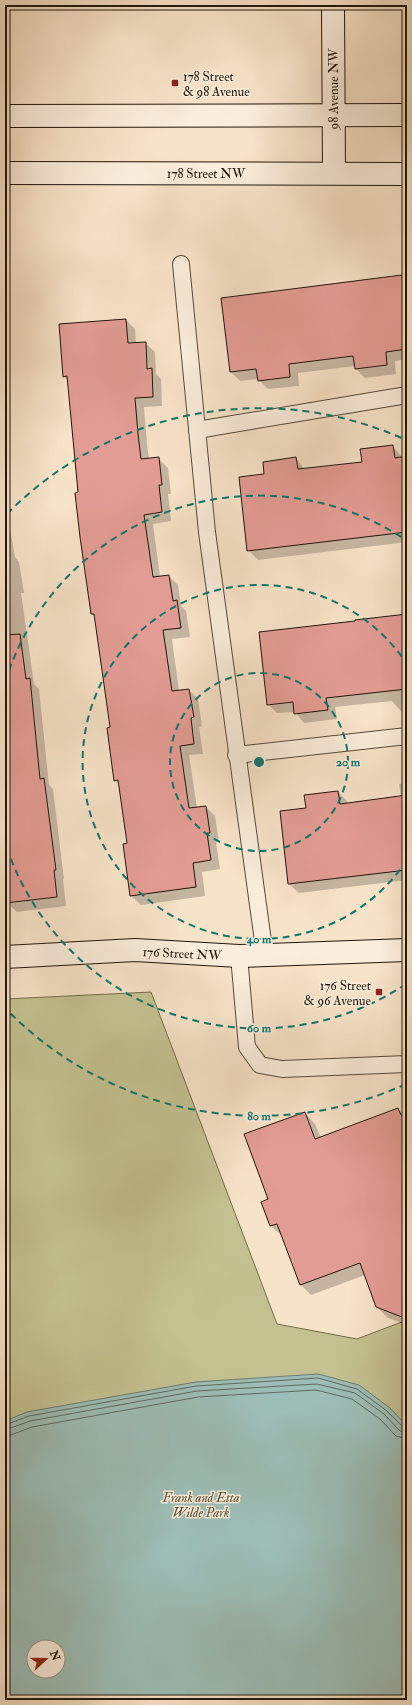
<svg xmlns="http://www.w3.org/2000/svg" width="412" height="1705" viewBox="0 0 412 1705" font-family="'IM FELL Double Pica',serif">
<style>
.green{fill:#c4c190;stroke:#726c4c;fill-rule:evenodd}
.water{fill:#9dbeb7;stroke:#6b7b71;fill-rule:evenodd}
.shadow{fill:#0003}
.lines{fill:none;stroke-linecap:round;stroke-linejoin:round}
.shore{stroke:#5e6a60;stroke-width:1}
.building{fill:#e39c93;stroke:#201609}
.lane-casing{stroke:#564939;stroke-width:18}
.secondary-casing{stroke:#201609;stroke-width:24}
.lane{stroke:#faeddb;stroke-width:16}
.secondary{stroke:#faeddb;stroke-width:22}
.ring{fill:none;stroke:#0f766e;stroke-width:2;stroke-dasharray:7 5}
.poi-dot{fill:#8f2418;stroke:#faeddb;stroke-width:1.5}
.labels{text-anchor:middle;stroke-width:3;stroke-linejoin:round;paint-order:stroke}
.poi-label{font-size:13px;fill:#201609;stroke:#faeddb;text-anchor:start}
.street-label{font-size:13px;fill:#201609;stroke:#faeddb}
.park-label{font-size:13px;font-style:italic;fill:#595238;stroke:#faeddb}
.centre{fill:#0f766e;stroke:#faeddb;stroke-width:2}
.ring-label{font-size:12px;text-anchor:middle;font-weight:bold;fill:#0f766e;stroke:#faeddb;stroke-width:3;stroke-linejoin:round;paint-order:stroke}
</style>
<rect width="100%" height="100%" fill="#f7e3c8"/>
<filter id="stains"><feTurbulence type="fractalNoise" baseFrequency=".005" numOctaves="4"/><feColorMatrix values="0 0 0 0 .2 0 0 0 0 .09 0 0 0 0 .02 0 0 0 .5 -.17"/></filter>
<radialGradient id="worn" r=".72"><stop offset=".6" stop-color="#630" stop-opacity="0"/><stop offset="1" stop-color="#630" stop-opacity=".3"/></radialGradient>
<path class="green" d="M 151,992 L 277,1324 L 357,1339 L 407,1320 L 407,1700 L 5,1700 L 5,999 ZM 34,1647 L 58,1647 L 58,1671 L 34,1671 Z"/>
<path class="water" d="M 318,1374 L 359,1385 L 390,1408 L 407,1426 L 407,1700 L 5,1700 L 5,1421 L 27,1412 L 196,1382 ZM 34,1647 L 58,1647 L 58,1671 L 34,1671 Z"/>
<g class="shadow">
<path d="M 402,276 L 407,282 L 407,359 L 395,361 L 396,374 L 365,378 L 356,369 L 355,366 L 298,373 L 299,386 L 268,389 L 258,379 L 240,381 L 231,372 Z"/>
<path d="M 126,320 L 135,329 L 136,344 L 145,343 L 155,352 L 156,374 L 161,379 L 162,406 L 144,407 L 147,444 L 149,459 L 158,458 L 168,468 L 171,494 L 168,494 L 171,521 L 153,524 L 160,577 L 169,576 L 178,585 L 181,606 L 186,611 L 190,637 L 172,639 L 179,691 L 189,690 L 198,699 L 202,726 L 199,727 L 203,754 L 189,755 L 197,808 L 206,807 L 215,816 L 219,842 L 216,842 L 220,869 L 202,872 L 205,896 L 141,905 L 131,896 L 128,844 L 120,785 L 115,780 L 111,728 L 96,618 L 92,614 L 68,381 L 64,376 Z"/>
<path d="M 393,447 L 403,458 L 407,457 L 407,542 L 258,560 L 248,550 L 266,475 L 296,458 L 305,470 L 363,463 Z"/>
<path d="M 5,484 L 9,506 L 6,507 L 15,557 L 19,562 L 24,593 L 21,593 L 34,684 L 39,689 L 49,785 L 53,789 L 64,879 L 63,879 L 66,906 L 17,912 L 7,903 L 5,886 Z"/>
<path d="M 407,615 L 407,711 L 401,711 L 392,701 L 335,707 L 337,719 L 304,723 L 295,712 L 277,713 L 268,704 Z"/>
<path d="M 407,783 L 407,880 L 299,893 L 289,884 L 281,812 L 307,809 L 338,792 L 347,801 L 347,804 L 401,797 L 399,784 Z"/>
<path d="M 398,1109 L 404,1115 L 407,1114 L 407,1325 L 388,1318 L 377,1307 L 365,1275 L 311,1295 L 300,1284 L 282,1236 L 271,1226 L 269,1200 L 305,1113 L 315,1124 L 321,1138 Z"/>
</g>
<g class="lines">
<g class="shore">
<path d="M 5,1425 L 29,1416 L 196,1386 L 318,1378 L 357,1389 L 387,1411 L 403,1427 L 407,1428"/>
<path d="M 5,1430 L 30,1421 L 197,1391 L 317,1384 L 355,1393 L 384,1414 L 400,1431 L 407,1433"/>
<path d="M 5,1436 L 11,1435 L 32,1427 L 198,1397 L 316,1390 L 352,1399 L 380,1419 L 396,1436 L 407,1439"/>
</g>
</g>
<g class="building">
<path d="M 402,275 L 407,315 L 407,349 L 386,352 L 387,365 L 355,369 L 353,356 L 289,364 L 290,377 L 258,381 L 256,369 L 230,372 L 221,298 Z"/>
<path d="M 126,319 L 128,343 L 146,342 L 147,369 L 152,368 L 153,397 L 135,398 L 138,434 L 141,459 L 159,457 L 162,485 L 159,485 L 162,512 L 144,515 L 153,577 L 169,575 L 173,601 L 177,600 L 181,628 L 163,630 L 172,691 L 189,689 L 194,717 L 191,718 L 194,744 L 180,746 L 189,808 L 206,806 L 210,833 L 207,833 L 211,860 L 193,863 L 196,887 L 130,896 L 123,844 L 127,843 L 118,780 L 114,781 L 107,728 L 110,727 L 94,614 L 91,614 L 80,537 L 75,493 L 78,492 L 67,376 L 63,377 L 59,324 Z"/>
<path d="M 393,445 L 395,458 L 407,456 L 407,532 L 247,551 L 239,477 L 264,474 L 263,462 L 296,457 L 298,469 L 362,462 L 360,449 Z"/>
<path d="M 407,614 L 407,689 L 326,698 L 328,710 L 294,714 L 293,702 L 267,705 L 259,632 L 355,621 L 355,620 Z"/>
<path d="M 20,634 L 26,679 L 30,678 L 40,779 L 44,778 L 56,870 L 54,870 L 57,897 L 5,903 L 5,635 Z"/>
<path d="M 338,791 L 340,804 L 407,795 L 407,870 L 288,884 L 280,811 L 306,808 L 304,795 Z"/>
<path d="M 398,1108 L 401,1115 L 407,1113 L 407,1319 L 376,1307 L 360,1263 L 300,1285 L 277,1224 L 270,1226 L 261,1202 L 268,1199 L 244,1134 L 305,1112 L 315,1139 Z"/>
</g>
<g class="lines">
<g class="lane-casing">
<g id="lane">
<path d="M 181,264 L 207,532 L 265,956"/>
<path d="M 197,430 L 407,395"/>
<path d="M 236,755 L 407,736"/>
<path d="M 239,956 L 247,1047 L 260,1065 L 282,1069 L 407,1064"/>
</g>
</g>
<g class="secondary-casing">
<g id="secondary">
<path d="M 333,5 L 334,173"/>
<path d="M 5,116 L 407,115"/>
<path d="M 5,173 L 407,174"/>
<path d="M 5,957 L 135,950 L 239,956 L 407,950"/>
</g>
</g>
<use href="#lane" class="lane"/>
<use href="#secondary" class="secondary"/>
</g>
<g class="ring">
<circle cx="259" cy="762" r="89"/>
<path d="M407 860A177 177 0 1 1 407 664"/>
<path d="M406 984A266 266 0 0 1 5 842M5 682A266 266 0 0 1 406 540"/>
<path d="M406 1084A354 354 0 0 1 7 1010M7 514A354 354 0 0 1 406 440"/>
</g>
<g class="poi-dot">
<rect x="171" y="79" width="8" height="8" rx="2"/>
<rect x="375" y="988" width="8" height="8" rx="2"/>
</g>
<g class="labels">
<g class="poi-label">
<text x="183" y="81">178 Street<tspan x="183" dy="15">&amp; 98 Avenue</tspan></text>
<text x="371" y="990" text-anchor="end">176 Street<tspan x="371" dy="15">&amp; 96 Avenue</tspan></text>
</g>
<g class="street-label">
<text transform="translate(333 89) rotate(-90)" y="5">98 Avenue NW</text>
<text x="206" y="178">178 Street NW</text>
<text transform="translate(182 953) rotate(3)" y="5">176 Street NW</text>
</g>
<g class="park-label">
<text x="201" y="1502">Frank and Etta<tspan x="201" dy="15">Wilde Park</tspan></text>
</g>
</g>
<circle cx="259" cy="762" r="6" class="centre"/>
<g class="ring-label">
<text x="348" y="766">20 m</text>
<text x="259" y="943">40 m</text>
<text x="259" y="1032">60 m</text>
<text x="259" y="1120">80 m</text>
</g>
<rect width="412" height="1705" fill="none" stroke="#f7e3c8" stroke-width="20"/>
<rect x="6" y="6" width="400" height="1693" fill="none" stroke="#201609" stroke-width="2"/>
<rect x="10" y="10" width="392" height="1685" fill="none" stroke="#201609"/>
<g transform="translate(46 1659) rotate(69)"><circle r="19" fill="#faeddb" stroke="#a39787"/>
<path d="M0-3L7 15L0 10L-7 15Z" fill="#8f2418"/>
<text y="-6" font-size="11" font-weight="bold" text-anchor="middle" fill="#201609">N</text>
</g>
<rect width="100%" height="100%" filter="url(#stains)"/>
<rect width="100%" height="100%" fill="url(#worn)"/>
</svg>
